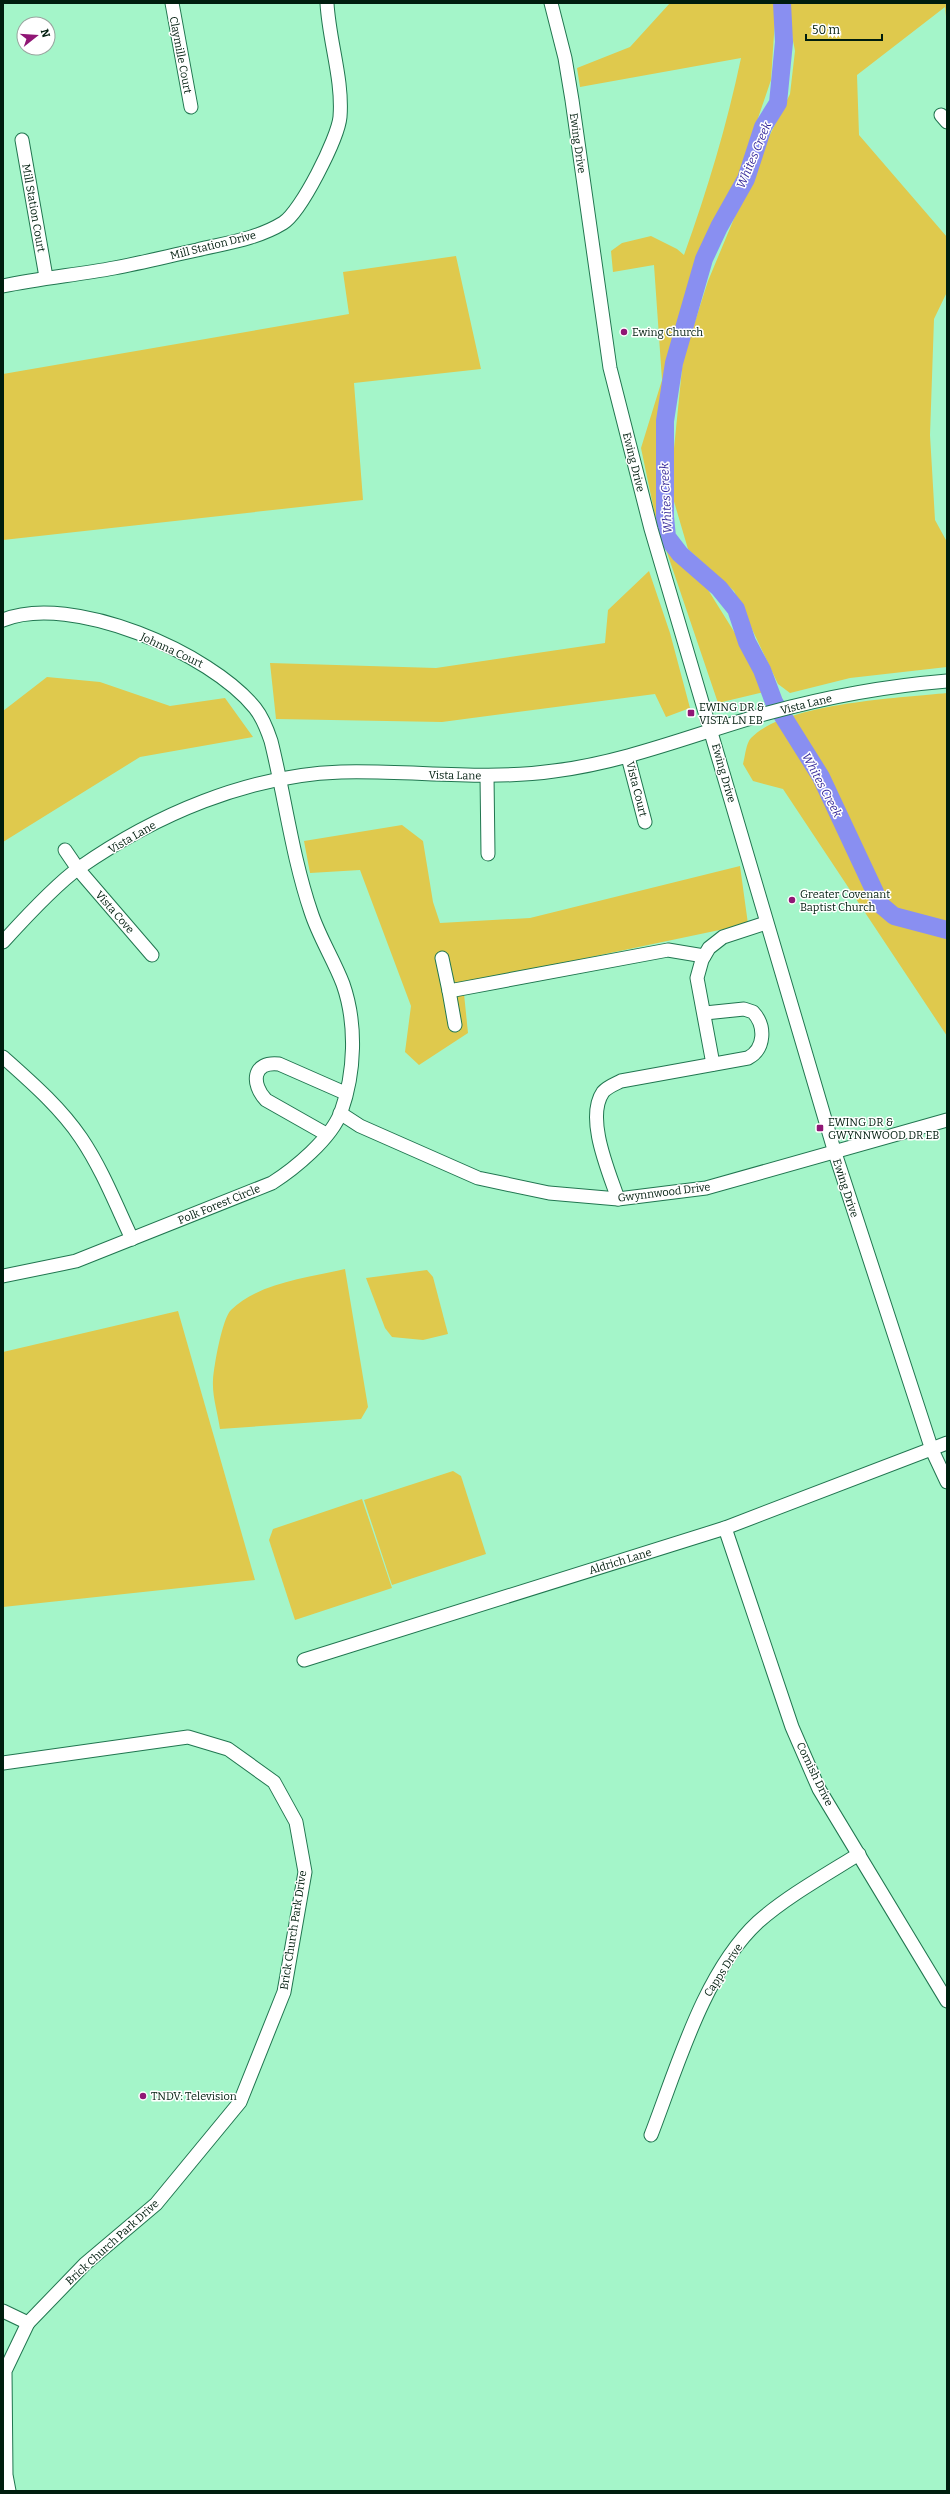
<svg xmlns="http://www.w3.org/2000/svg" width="950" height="2494" viewBox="0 0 950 2494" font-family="Bitter,serif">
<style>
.green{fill:#dfc94d}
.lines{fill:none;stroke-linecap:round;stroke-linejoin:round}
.river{stroke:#898ff1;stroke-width:18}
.minor-casing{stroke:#217650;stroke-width:15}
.minor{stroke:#fff;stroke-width:13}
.poi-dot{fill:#901675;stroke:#fff;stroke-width:1.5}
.labels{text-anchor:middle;stroke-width:3;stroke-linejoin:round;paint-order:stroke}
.street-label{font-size:11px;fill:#001d0e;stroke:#fff}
.poi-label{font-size:11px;fill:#001d0e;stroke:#fff;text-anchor:start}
.water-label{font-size:12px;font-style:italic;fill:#372a9a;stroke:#fff}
</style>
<rect width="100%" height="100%" fill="#a4f5c9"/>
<g class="green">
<path d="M 670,3 L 776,4 L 771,80 L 738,177 L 694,270 L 668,367 L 656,449 L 659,517 L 669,548 L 705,585 L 743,646 L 764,692 L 718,703 L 656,520 L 641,448 L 662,380 L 654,265 L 613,272 L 611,251 L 622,243 L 651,236 L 677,249 L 684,255 C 707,191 727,125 741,58 L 580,87 L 577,68 L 630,47 Z"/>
<path d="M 786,3 L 947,3 L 947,26 L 945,7 L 857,75 L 859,135 L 947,237 L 947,292 L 934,319 L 930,435 L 935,520 L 947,542 L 947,667 L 850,678 L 790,693 L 778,684 L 734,591 L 688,549 L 670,488 L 683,359 L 708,281 L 763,149 L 790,94 L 795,51 Z"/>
<path d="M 456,256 L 481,369 L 354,383 L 363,500 L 3,540 L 3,374 L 349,314 L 343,272 Z"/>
<path d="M 649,571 L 670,633 L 690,708 L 666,717 L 655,694 L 442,722 L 276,719 L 270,663 L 436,668 L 605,643 L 608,610 Z"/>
<path d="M 47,677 L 100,682 L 170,706 L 225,698 L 253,737 L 140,757 L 3,842 L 3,711 Z"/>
<path d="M 947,693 L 947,1036 L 783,789 L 753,781 L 743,764 C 745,757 746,743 751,738 C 784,703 900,698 947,693 Z"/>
<path d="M 402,825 L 423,841 L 433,902 L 440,923 L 530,918 L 740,866 L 748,924 L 463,984 L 468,1033 L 419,1065 L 405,1052 L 411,1006 L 360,870 L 310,873 L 304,841 Z"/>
<path d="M 345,1269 L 368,1407 L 361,1419 L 220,1429 C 218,1414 212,1396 213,1380 C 214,1366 222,1319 231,1310 C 260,1282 308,1278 345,1269 Z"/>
<path d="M 427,1270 L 433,1277 L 448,1334 L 423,1340 L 392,1337 L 385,1328 L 366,1278 Z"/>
<path d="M 178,1311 L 255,1580 L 3,1607 L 3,1352 Z"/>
<path d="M 453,1471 L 461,1476 L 486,1554 L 392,1585 L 364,1500 Z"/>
<path d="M 362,1499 L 392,1588 L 295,1620 L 269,1540 L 273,1529 Z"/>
</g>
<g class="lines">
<path class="river" d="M 782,3 L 784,42 L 778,103 L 763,127 L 746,179 L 719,227 L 704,259 L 674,363 L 665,421 L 665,517 L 667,537 L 680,554 L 719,588 L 736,609 L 747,642 L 762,670 L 774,702 L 821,777 L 881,905 L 894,916 L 947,930"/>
<g class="minor-casing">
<g id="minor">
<path d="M 172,3 L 191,107"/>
<path d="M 551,3 L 565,58 L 572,100 L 610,368 L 651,529 L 835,1153 L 932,1450 L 947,1482"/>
<path d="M 941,115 L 947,122"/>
<path d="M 22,140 L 46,277"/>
<path d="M 3,286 C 40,278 77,275 114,268 C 141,263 169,256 197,250 C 226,243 257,239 283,223 C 301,212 338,138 340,117 C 343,79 329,41 327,3"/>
<path d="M 3,620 C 71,592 211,653 255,708 C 263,718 267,729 271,741 C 285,797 292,856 311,912 C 319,937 334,960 343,984 C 357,1024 355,1073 341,1112 C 331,1139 294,1169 272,1183 L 76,1261 L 3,1276"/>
<path d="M 628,757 L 645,822"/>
<path d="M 487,776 L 488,854"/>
<path d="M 65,850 L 78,869 L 152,955"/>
<path d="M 3,942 C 23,920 55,885 79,868 C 155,815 248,775 341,772 C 412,770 483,781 554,771 C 627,762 697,733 768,713 C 826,697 887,686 947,681"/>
<path d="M 442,958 L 449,991 L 668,950 L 704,956"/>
<path d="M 449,991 L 455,1025"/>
<path d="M 3,1057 C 31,1082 60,1107 81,1138 C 102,1169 116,1205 132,1239"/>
<path d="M 713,1064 L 697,978 L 702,960 L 709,948 L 723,937 L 766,923"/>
<path d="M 340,1113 L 360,1126 L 478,1178 L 549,1193 L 618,1199 L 706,1188 L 947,1120"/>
<path d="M 326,1134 L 266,1100 C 251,1084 252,1061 279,1064 L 345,1093"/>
<path d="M 618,1199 C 609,1172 585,1118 603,1092 C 607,1087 615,1084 621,1081 L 748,1058 C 765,1049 766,1026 753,1012 L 744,1009 L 705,1013"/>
<path d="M 725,1528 L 792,1727 L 819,1789 L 947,2001"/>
<path d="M 304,1660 L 725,1528 L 947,1443"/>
<path d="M 3,1763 L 188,1737 L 228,1749 L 274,1782 L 296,1822 L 305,1872 L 284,1992 L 240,2102 L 156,2204 L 85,2264 L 28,2323 L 3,2311"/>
<path d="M 651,2135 C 677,2068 704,1972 758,1922 C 786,1897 827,1874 859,1854"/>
<path d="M 9,2491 L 6,2475 L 5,2371 L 28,2323"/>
</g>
</g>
<use href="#minor" class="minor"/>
</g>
<g class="poi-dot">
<circle cx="624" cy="332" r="4"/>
<rect x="687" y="709" width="8" height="8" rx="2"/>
<circle cx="792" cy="900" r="4"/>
<rect x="816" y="1124" width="8" height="8" rx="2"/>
<circle cx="143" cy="2096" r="4"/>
</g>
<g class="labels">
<g class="street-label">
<text transform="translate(181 55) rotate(79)" y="4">Claymille Court</text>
<text transform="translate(578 143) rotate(82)" y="4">Ewing Drive</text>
<text transform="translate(34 208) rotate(80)" y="4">Mill Station Court</text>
<text transform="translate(213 245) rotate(-14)" y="4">Mill Station Drive</text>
<text transform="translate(634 462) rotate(76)" y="4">Ewing Drive</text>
<text transform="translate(172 650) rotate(25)" y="4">Johnna Court</text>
<text transform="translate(806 704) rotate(-14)" y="4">Vista Lane</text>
<text transform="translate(724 773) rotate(74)" y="4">Ewing Drive</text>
<text transform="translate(455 775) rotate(1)" y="4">Vista Lane</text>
<text transform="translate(637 789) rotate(76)" y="4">Vista Court</text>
<text transform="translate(132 837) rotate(-30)" y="4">Vista Lane</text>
<text transform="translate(115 912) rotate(49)" y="4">Vista Cove</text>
<text transform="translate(846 1188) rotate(72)" y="4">Ewing Drive</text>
<text transform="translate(664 1192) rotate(-7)" y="4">Gwynnwood Drive</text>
<text transform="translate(219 1204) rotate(-22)" y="4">Polk Forest Circle</text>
<text transform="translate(620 1561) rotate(-17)" y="4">Aldrich Lane</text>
<text transform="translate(815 1774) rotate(64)" y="4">Cornish Drive</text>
<text transform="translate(293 1930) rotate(-81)" y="4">Brick Church Park Drive</text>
<text transform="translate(723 1970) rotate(-57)" y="4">Capps Drive</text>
<text transform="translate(112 2242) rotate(-42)" y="4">Brick Church Park Drive</text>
</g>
<g class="poi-label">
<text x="632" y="336">Ewing Church</text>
<text x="699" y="711">EWING DR &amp;<tspan x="699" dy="13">VISTA LN EB</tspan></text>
<text x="800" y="898">Greater Covenant<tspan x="800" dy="13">Baptist Church</tspan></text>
<text x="828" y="1126">EWING DR &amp;<tspan x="828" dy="13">GWYNNWOOD DR EB</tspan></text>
<text x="151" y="2100">TNDV: Television</text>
</g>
<g class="water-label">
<text transform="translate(754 155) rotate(-67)" y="4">Whites Creek</text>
<text transform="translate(666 498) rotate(-93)" y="4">Whites Creek</text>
<text transform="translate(822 785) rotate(62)" y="4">Whites Creek</text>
</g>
</g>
<rect width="950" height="2494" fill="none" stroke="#001d0e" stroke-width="8"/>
<g transform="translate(36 36) rotate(73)"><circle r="19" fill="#ffffff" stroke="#99a59f"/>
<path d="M0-3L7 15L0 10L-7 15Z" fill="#901675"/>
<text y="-6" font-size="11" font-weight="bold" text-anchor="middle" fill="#001d0e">N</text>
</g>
<path d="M806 34v6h76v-6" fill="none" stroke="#001d0e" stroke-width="2"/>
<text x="812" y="34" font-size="12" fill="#001d0e" stroke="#ffffff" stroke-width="3" paint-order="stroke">50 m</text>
</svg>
